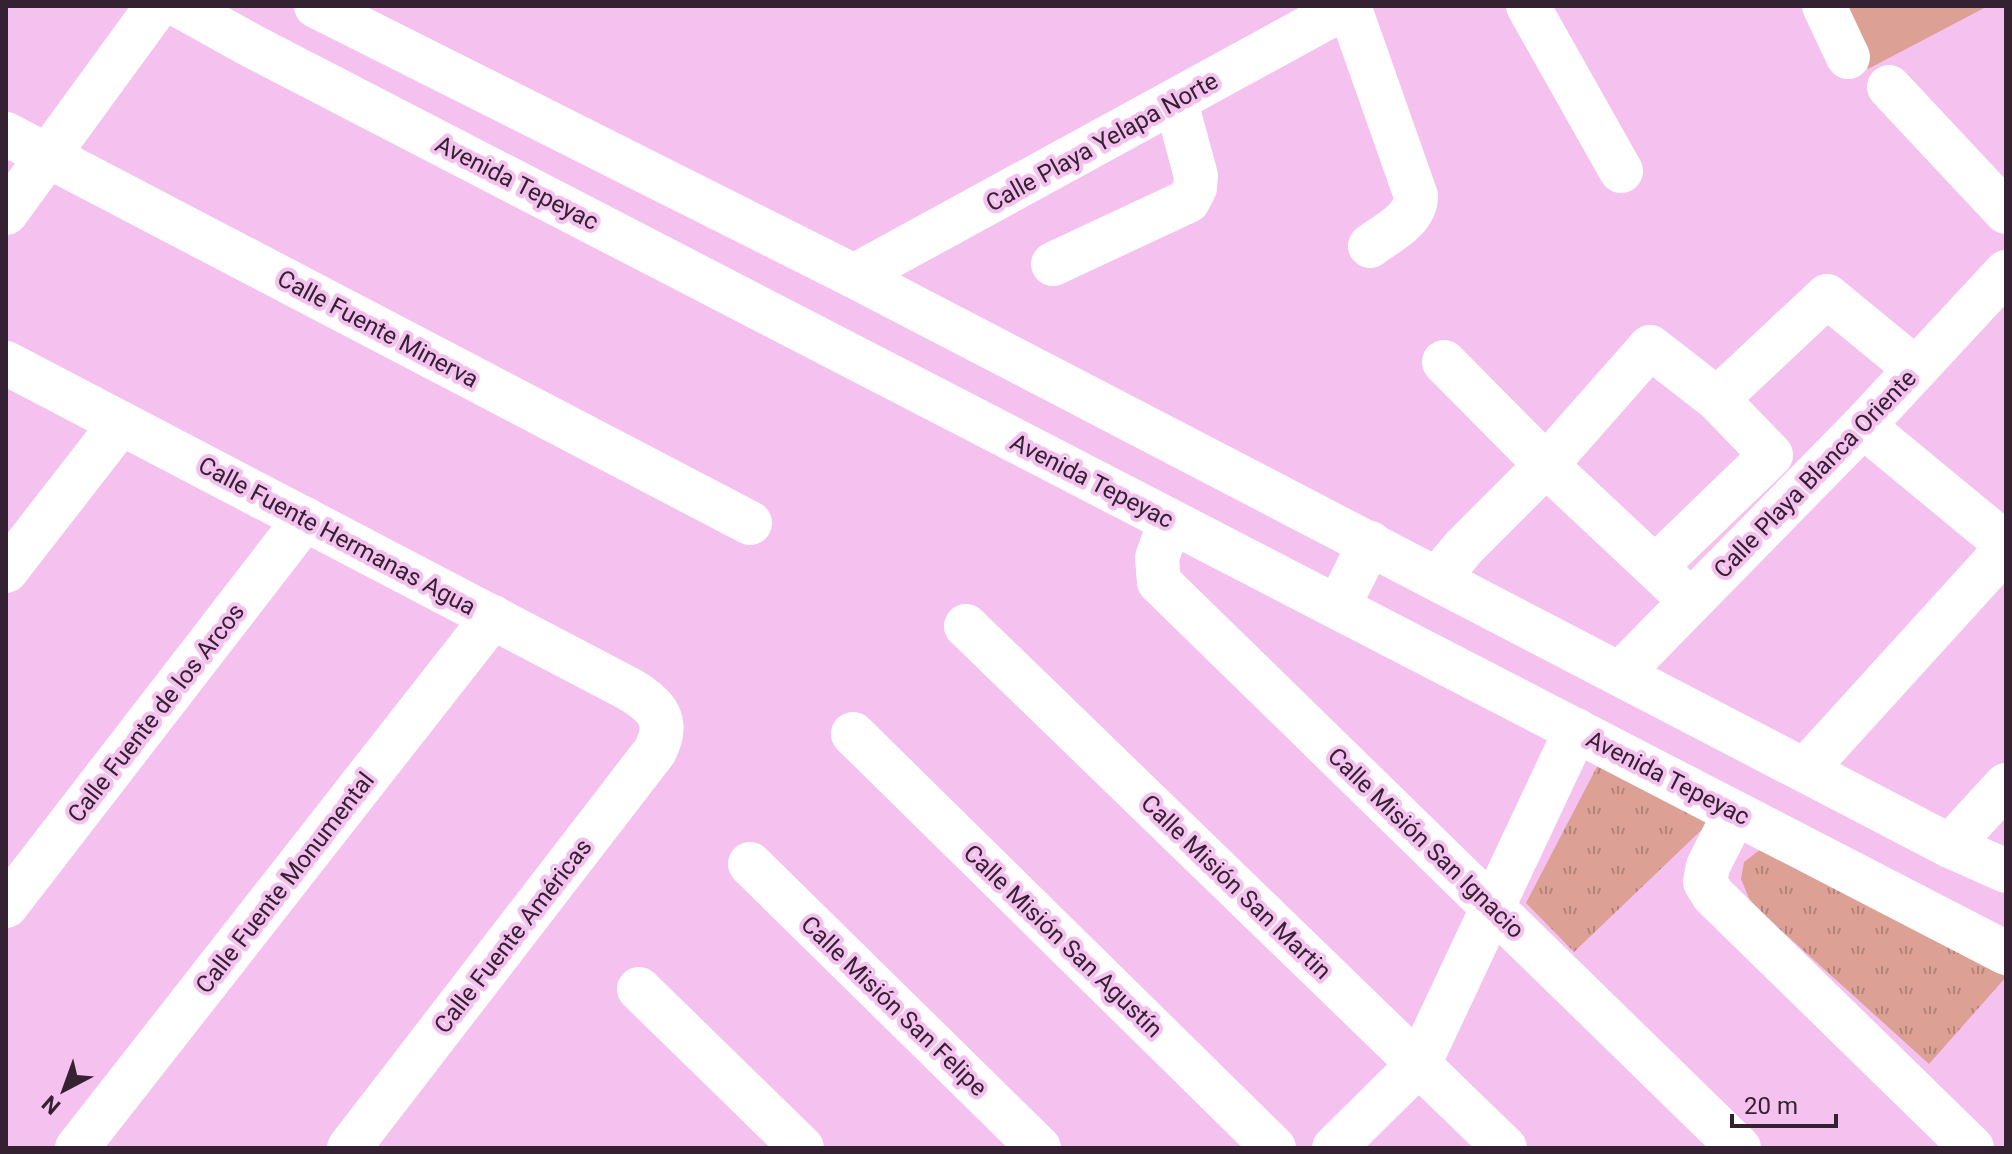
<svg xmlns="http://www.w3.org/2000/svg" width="2012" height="1154" viewBox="0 0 2012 1154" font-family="Roboto,sans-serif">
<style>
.park{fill:url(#park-tufts)}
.garden{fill:#dca095}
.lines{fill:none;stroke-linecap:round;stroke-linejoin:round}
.minor{stroke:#fff;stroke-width:44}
.labels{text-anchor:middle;stroke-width:8;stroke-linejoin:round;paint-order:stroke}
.street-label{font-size:24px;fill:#342132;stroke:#f5c2ef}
</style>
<defs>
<pattern id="park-tufts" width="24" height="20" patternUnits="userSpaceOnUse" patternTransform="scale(2)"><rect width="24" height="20" fill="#dca095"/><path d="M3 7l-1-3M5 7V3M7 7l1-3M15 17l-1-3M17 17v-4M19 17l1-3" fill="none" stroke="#b3827a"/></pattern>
</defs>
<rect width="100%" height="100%" fill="#f5c2ef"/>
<g class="park">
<path d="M 1601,759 L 1714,818 L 1574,952 L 1526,903 Z"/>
<path d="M 1780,845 L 2006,977 L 1929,1064 L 1751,903 L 1741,879 L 1744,862 L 1761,849 Z"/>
</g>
<path class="garden" d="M 1836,6 L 1988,6 L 1868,69 Z"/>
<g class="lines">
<g class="minor">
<path d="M 180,6 L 252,46 L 2006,953"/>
<path d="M 316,6 L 854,276 L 1950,846 L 2006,871"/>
<path d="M 1349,6 L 1416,196 C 1416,220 1387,233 1370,246"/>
<path d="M 1528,6 L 1621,171"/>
<path d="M 1824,6 L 1848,57"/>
<path d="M 1889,87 L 2006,212"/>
<path d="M 6,134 L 750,523"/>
<path d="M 6,213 L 157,6"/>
<path d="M 1053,264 L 1188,201 L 1195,188 L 1196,176 L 1176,102"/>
<path d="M 854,276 L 1348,6"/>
<path d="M 6,363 L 629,689 C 656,705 671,720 655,751 L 349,1148"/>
<path d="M 1863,426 L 2006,544"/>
<path d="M 1170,521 L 1157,558 L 1159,582 L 1739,1148"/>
<path d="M 1655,567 L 1771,455 L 1717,399"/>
<path d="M 6,571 L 121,423"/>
<path d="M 1438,578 L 1464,547 L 1546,465 L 1444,362"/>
<path d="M 1691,601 L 1546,465 L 1650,347 L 1717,399 L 1827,296 L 1916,369"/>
<path d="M 1338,607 L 1370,543"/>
<path d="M 966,626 L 1505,1148"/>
<path d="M 1621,673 L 1863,426 L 2006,272"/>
<path d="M 853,734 L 1274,1148"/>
<path d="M 1805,770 L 2006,549"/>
<path d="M 1735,813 L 1708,866 L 1705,882 L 1713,895 L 1972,1148"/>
<path d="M 1950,846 L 2006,785"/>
<path d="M 750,864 L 1039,1148"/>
<path d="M 6,906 L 305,519"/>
<path d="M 639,989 L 802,1148"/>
<path d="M 77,1148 L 493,617"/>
<path d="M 1334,1148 L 1419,1064 L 1576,730"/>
</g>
</g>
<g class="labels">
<g class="street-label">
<text transform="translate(1102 142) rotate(-29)" y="8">Calle Playa Yelapa Norte</text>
<text transform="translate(517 183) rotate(27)" y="8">Avenida Tepeyac</text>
<text transform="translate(378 329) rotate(28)" y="8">Calle Fuente Minerva</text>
<text transform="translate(1815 474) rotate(-46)" y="8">Calle Playa Blanca Oriente</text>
<text transform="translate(1092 481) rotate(27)" y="8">Avenida Tepeyac</text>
<text transform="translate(337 536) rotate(28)" y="8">Calle Fuente Hermanas Agua</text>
<text transform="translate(156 713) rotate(-52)" y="8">Calle Fuente de los Arcos</text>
<text transform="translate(1668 778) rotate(27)" y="8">Avenida Tepeyac</text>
<text transform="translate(1426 843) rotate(44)" y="8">Calle Misión San Ignacio</text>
<text transform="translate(285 883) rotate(-52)" y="8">Calle Fuente Monumental</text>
<text transform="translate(1236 887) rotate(44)" y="8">Calle Misión San Martin</text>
<text transform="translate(513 936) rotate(-52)" y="8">Calle Fuente Américas</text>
<text transform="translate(1063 941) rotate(44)" y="8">Calle Misión San Agustín</text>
<text transform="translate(894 1006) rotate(44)" y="8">Calle Misión San Felipe</text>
</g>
</g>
<rect width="2012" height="1154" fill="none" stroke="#342132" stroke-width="16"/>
<g transform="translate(64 1090) rotate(221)" stroke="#f5c2ef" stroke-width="6" paint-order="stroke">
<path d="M0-6L14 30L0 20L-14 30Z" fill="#342132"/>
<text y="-12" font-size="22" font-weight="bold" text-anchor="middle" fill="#342132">N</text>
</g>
<path d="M1732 1114v12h104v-12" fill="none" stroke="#342132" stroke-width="4"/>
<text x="1744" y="1114" font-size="24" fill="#342132" stroke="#f5c2ef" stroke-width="6" paint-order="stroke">20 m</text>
</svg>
